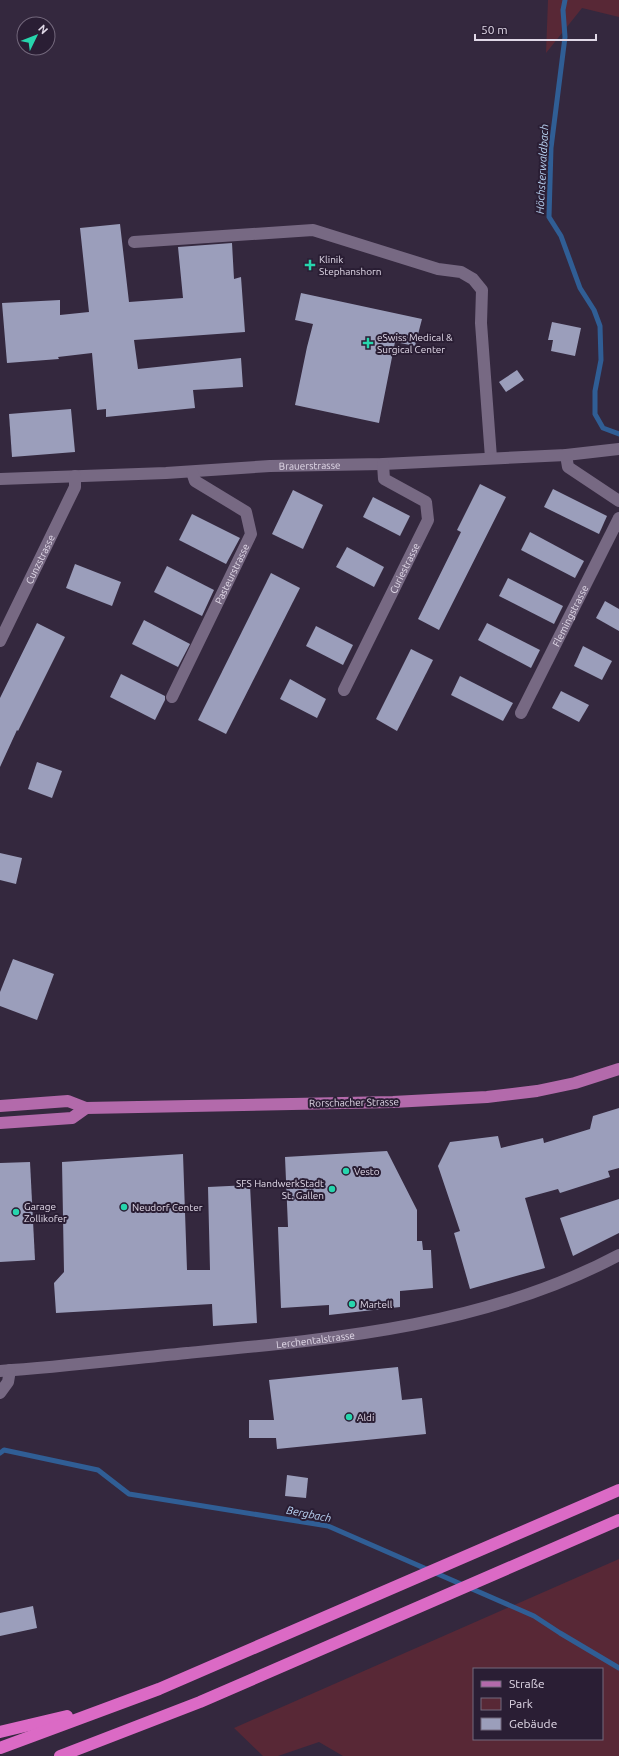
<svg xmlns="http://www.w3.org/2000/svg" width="619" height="1756" viewBox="0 0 619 1756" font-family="Ubuntu,sans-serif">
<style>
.green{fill:#582836;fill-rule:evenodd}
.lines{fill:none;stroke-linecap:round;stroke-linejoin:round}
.stream{stroke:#305e95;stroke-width:5}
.building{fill:#9b9ebb}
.minor{stroke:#776983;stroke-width:12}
.major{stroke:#b36aab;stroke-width:12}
.highway{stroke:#db6ac5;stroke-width:12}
.poi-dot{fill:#27d5ad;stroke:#2a1e34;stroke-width:1.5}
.labels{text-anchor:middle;stroke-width:4;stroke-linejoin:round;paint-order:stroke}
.poi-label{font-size:10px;fill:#e0d8e7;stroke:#2a1e34;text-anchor:start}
.street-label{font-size:10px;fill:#e0d8e7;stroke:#2a1e34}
.water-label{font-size:11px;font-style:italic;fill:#b9d3f3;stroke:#2a1e34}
</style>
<rect width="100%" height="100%" fill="#34283e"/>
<g class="green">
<path d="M 548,0 L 619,0 L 619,17 L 582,8 L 546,53 Z"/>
<path d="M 619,1559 L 619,1756 L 343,1756 L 319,1742 L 278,1756 L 263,1756 L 234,1728 ZM 474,1669 L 602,1669 L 602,1739 L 474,1739 Z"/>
</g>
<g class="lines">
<g class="stream">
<path d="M 565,0 L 563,10 L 565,37 L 551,148 L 549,217 L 561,236 L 580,288 L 594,310 L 600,326 L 601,360 L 595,391 L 595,414 L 603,428 L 619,434"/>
<path d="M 0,1453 L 4,1450 L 98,1470 L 129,1494 L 328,1526 L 534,1616 L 560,1633 L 619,1668"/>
</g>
</g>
<g class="building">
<path d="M 120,224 L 129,302 L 183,298 L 178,247 L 232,243 L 234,279 L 241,277 L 245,332 L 134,340 L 138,369 L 241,358 L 243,387 L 193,390 L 195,408 L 106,417 L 106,409 L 97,410 L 92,353 L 58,357 L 59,359 L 7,363 L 2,303 L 60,300 L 60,315 L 89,312 L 80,228 Z"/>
<path d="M 301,293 L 422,319 L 415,346 L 395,342 L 379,423 L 295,405 L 307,347 L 313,324 L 295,320 Z"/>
<path d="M 552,322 L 581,328 L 575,356 L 551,351 L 553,340 L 548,340 Z"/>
<path d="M 517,370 L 524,380 L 506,392 L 499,382 Z"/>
<path d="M 71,409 L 75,452 L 12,457 L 9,414 Z"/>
<path d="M 480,484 L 506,497 L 439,630 L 418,619 L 461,532 L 457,530 Z"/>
<path d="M 553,489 L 607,516 L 599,534 L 544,507 Z"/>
<path d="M 293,490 L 323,505 L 303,549 L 272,534 Z"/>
<path d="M 373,497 L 410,516 L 400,536 L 363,517 Z"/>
<path d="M 192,514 L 240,538 L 226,564 L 179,540 Z"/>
<path d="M 530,532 L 584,561 L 575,578 L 521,550 Z"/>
<path d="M 347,547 L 384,567 L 374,587 L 336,567 Z"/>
<path d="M 75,564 L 121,582 L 112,606 L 66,588 Z"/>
<path d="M 167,566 L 214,590 L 202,616 L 154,592 Z"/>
<path d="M 271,573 L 300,588 L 226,734 L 198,720 Z"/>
<path d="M 508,578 L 563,606 L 554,624 L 499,596 Z"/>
<path d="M 605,601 L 619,609 L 619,631 L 596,618 Z"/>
<path d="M 144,620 L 190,644 L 178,667 L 132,644 Z"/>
<path d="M 37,623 L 65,637 L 18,731 L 17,730 L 0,767 L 0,698 Z"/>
<path d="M 487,623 L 540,650 L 531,668 L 478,640 Z"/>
<path d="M 316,626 L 353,645 L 343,665 L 306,646 Z"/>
<path d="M 583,646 L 612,661 L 602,680 L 574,666 Z"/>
<path d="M 411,649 L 433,660 L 397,731 L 376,719 Z"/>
<path d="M 121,674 L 165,696 L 165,700 L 155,720 L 110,697 Z"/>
<path d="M 460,676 L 513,703 L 503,721 L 451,695 Z"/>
<path d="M 290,679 L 326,699 L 317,718 L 280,699 Z"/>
<path d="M 561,691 L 589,705 L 579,722 L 552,708 Z"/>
<path d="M 37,762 L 62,771 L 52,798 L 28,789 Z"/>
<path d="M 0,853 L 22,858 L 16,884 L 0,880 Z"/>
<path d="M 13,959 L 54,974 L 37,1020 L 0,1006 L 0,992 Z"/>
<path d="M 619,1108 L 619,1168 L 608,1171 L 610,1177 L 560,1193 L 558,1189 L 525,1198 L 545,1268 L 470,1289 L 454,1233 L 460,1231 L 438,1166 L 450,1142 L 498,1136 L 501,1148 L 543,1138 L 544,1143 L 590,1129 L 593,1116 Z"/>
<path d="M 387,1151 L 417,1210 L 417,1241 L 422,1241 L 423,1250 L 431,1250 L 433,1288 L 400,1291 L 400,1307 L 329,1315 L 329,1305 L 281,1308 L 278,1227 L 288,1227 L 285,1157 Z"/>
<path d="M 183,1154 L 187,1270 L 210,1270 L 208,1187 L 250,1185 L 257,1323 L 213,1326 L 212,1304 L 56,1313 L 54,1283 L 64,1272 L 62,1162 Z"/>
<path d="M 30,1162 L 35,1260 L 0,1262 L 0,1163 Z"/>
<path d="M 619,1199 L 619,1233 L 573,1256 L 560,1218 Z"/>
<path d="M 398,1367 L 402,1400 L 422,1398 L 426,1434 L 277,1449 L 276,1438 L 249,1438 L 249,1420 L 274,1420 L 269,1380 Z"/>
<path d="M 287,1475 L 308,1478 L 306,1498 L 285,1496 Z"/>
<path d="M 33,1606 L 37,1628 L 0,1636 L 0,1613 Z"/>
</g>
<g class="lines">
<g class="minor">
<path d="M 134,242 L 313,230 L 438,269 L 461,272 L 473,279 L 482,290 L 481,323 L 491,458"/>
<path d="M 566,455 L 568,467 L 619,501"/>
<path id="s1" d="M 0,479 L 166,473 L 270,466 L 383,464 L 566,455 L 619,449"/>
<path id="s2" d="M 0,641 L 75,487 L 75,476"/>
<path id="s3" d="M 344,690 L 428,520 L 426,502 L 384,479 L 383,464"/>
<path id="s4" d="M 172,697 L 251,534 L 246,512 L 195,481 L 192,472"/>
<path id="s5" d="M 521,713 L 619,518"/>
<path id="s6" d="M 0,1371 C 62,1367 125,1359 187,1353 C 335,1339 486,1326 619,1255"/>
<path d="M 0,1393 L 8,1382 L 10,1370"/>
</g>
<g class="major">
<path d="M 0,1106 L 68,1101 L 86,1108 L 393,1102 L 487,1097 L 537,1091 L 575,1083 L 619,1069"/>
<path d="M 0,1123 L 72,1118 L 86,1108"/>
</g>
<g class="highway">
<path d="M 0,1732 L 67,1716"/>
<path d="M 0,1748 L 159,1689 L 619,1490"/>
<path d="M 60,1756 L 200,1702 L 619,1520"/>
</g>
</g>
<g class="poi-dot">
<path d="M308 259h4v4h4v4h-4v4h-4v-4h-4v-4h4z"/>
<path d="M366 337h4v4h4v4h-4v4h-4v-4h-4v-4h4z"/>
<circle cx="346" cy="1171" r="4"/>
<circle cx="332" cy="1189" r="4"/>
<circle cx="124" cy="1207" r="4"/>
<circle cx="16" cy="1212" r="4"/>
<circle cx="352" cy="1304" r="4"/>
<circle cx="349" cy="1417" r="4"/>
</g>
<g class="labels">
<g class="poi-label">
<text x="319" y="263">Klinik<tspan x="319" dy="12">Stephanshorn</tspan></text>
<text x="377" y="341">eSwiss Medical &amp;<tspan x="377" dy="12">Surgical Center</tspan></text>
<text x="354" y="1175">Vesto</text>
<text x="324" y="1187" text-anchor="end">SFS HandwerkStadt<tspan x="324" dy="12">St. Gallen</tspan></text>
<text x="24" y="1210">Garage<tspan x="24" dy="12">Zollikofer</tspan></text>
<text x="132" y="1211">Neudorf Center</text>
<text x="360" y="1308">Martell</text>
<text x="357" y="1421">Aldi</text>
</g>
<g class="street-label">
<text dy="4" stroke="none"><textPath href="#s1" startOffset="310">Brauerstrasse</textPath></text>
<text dy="4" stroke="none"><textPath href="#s2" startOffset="91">Cunzstrasse</textPath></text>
<text dy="4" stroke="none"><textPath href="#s3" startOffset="136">Curiestrasse</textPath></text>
<text dy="4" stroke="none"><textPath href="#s4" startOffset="137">Pasteurstrasse</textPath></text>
<text dy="4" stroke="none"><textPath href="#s5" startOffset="109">Flemingstrasse</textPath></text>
<text transform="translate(354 1102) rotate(-1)" y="4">Rorschacher Strasse</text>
<text dy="4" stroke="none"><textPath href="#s6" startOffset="317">Lerchentalstrasse</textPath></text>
</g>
<g class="water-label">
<text transform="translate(542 169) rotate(-87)" y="4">Höchsterwaldbach</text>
<text transform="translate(309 1514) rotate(11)" y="4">Bergbach</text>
</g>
</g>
<rect x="473" y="1668" width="130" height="72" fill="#2a1e34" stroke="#73687c"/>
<rect x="481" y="1681" width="20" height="6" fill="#b36aab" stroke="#73687c"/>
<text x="509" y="1688" font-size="12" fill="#e0d8e7">Straße</text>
<rect x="481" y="1698" width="20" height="12" fill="#582836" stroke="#73687c"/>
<text x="509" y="1708" font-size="12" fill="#e0d8e7">Park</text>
<rect x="481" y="1718" width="20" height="12" fill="#9b9ebb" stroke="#73687c"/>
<text x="509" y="1728" font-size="12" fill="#e0d8e7">Gebäude</text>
<g transform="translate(36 36) rotate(47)"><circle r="19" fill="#2a1e34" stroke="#73687c"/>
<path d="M0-3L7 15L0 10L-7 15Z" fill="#27d5ad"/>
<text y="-6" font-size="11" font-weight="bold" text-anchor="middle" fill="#e0d8e7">N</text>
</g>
<path d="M475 34v6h121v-6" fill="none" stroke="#e0d8e7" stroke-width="2"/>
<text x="481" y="34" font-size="12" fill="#e0d8e7" stroke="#2a1e34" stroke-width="3" paint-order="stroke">50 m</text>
</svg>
